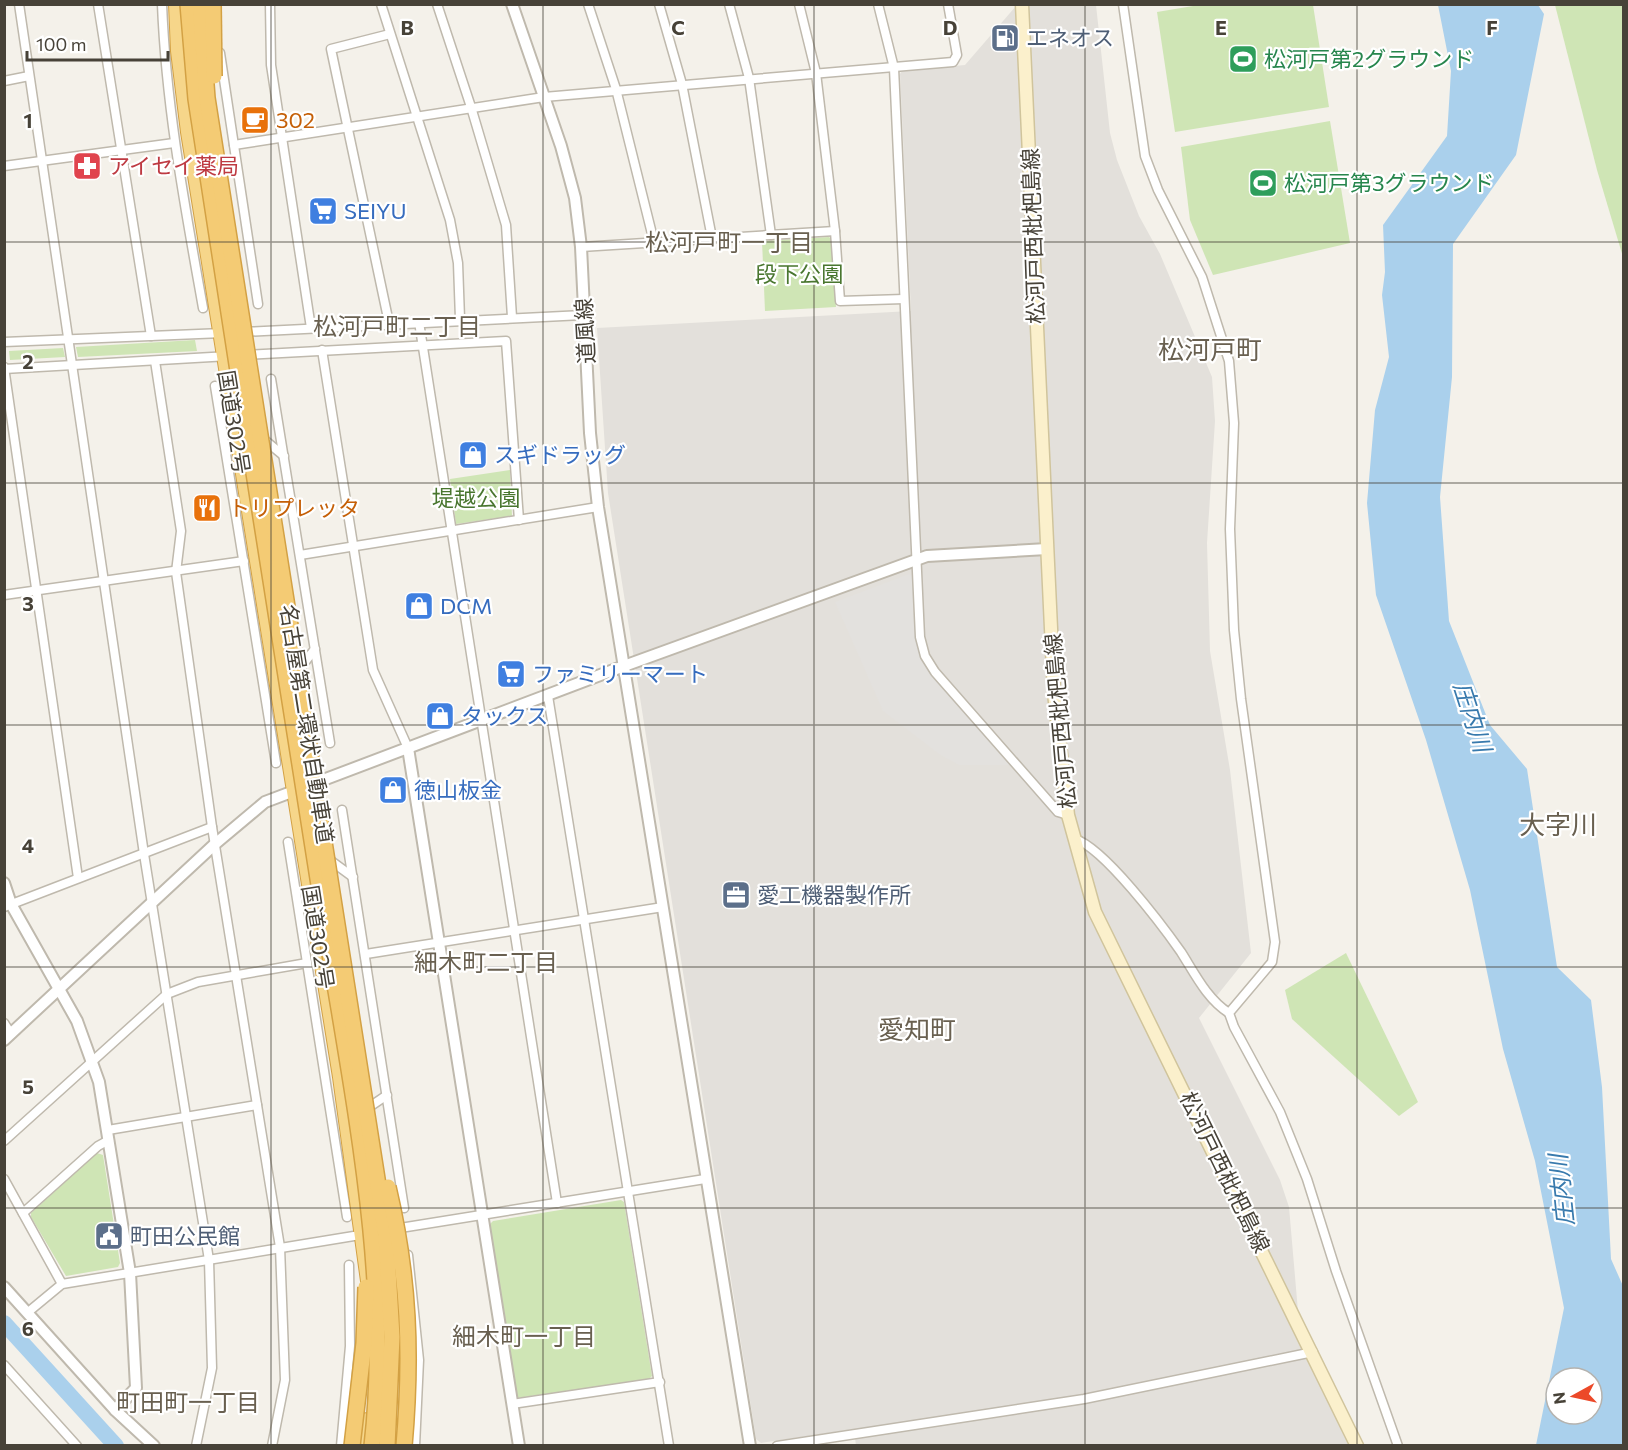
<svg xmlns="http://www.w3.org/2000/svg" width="1628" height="1450" viewBox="0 0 1628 1450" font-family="Commissioner,'Noto Sans JP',sans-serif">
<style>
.industrial{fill:#e3e0db}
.green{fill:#cfe5b5}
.parking{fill:#e3e1de}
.water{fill:#aad0ec;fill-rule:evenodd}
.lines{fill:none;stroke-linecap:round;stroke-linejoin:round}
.river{stroke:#aad0ec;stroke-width:16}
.minor-casing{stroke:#bfb9ad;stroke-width:11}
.tertiary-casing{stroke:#bfb9ad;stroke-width:14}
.secondary-casing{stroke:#d0c49c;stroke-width:15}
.trunk-casing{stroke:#d3a144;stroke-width:16}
.minor{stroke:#fff;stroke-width:8}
.tertiary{stroke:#fff;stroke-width:10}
.secondary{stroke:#fbf0cc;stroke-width:12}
.trunk{stroke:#f6d68a;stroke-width:14}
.motorway-bridge-casing{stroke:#d3a144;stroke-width:18;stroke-linecap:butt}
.motorway-bridge{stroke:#f4cb74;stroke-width:15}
.grid{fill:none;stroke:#474238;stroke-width:1.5;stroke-opacity:0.55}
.labels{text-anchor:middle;stroke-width:4.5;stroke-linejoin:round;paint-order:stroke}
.service-label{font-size:22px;fill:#4e5e75;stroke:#fff;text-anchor:start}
.leisure-label{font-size:22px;fill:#27864d;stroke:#fff;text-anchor:start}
.food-label{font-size:22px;fill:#c56008;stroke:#fff;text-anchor:start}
.health-label{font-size:22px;fill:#be3a42;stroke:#fff;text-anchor:start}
.shop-label{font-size:22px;fill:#366cbe;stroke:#fff;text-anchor:start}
.street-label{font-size:22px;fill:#474238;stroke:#fff}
.park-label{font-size:22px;fill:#49762f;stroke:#fff}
.neighbourhood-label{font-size:24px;fill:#696050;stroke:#fff}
.water-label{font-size:24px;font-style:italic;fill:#387aad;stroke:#fff}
.quarter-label{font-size:26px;fill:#696050;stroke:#fff}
.grid-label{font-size:20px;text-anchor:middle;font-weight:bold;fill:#474238;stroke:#fff;stroke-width:4.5;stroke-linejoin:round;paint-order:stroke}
</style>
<rect width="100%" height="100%" fill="#f4f1ea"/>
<path class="industrial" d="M 1030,4 L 1096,5 L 1110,133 L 1117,160 L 1139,216 L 1160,254 L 1212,377 L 1215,421 L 1207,543 L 1210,651 L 1230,770 L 1251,953 L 1199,1018 L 1280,1180 L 1289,1207 L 1301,1346 L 1351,1445 L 856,1446 L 854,1429 L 761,1443 L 756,1439 L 608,493 L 597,328 L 911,311 L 900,74 L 902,71 L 965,65 L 1016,6 Z"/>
<g class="green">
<path d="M 1205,4 L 1313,5 L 1329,107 L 1175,132 L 1157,12 Z"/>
<path d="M 1555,5 L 1623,5 L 1623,257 L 1597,170 Z"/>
<path d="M 1330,121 L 1350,243 L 1213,275 L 1190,220 L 1181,147 Z"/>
<path d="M 829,237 L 832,240 L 836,307 L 765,311 L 762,241 Z"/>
<path d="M 195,340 L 197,351 L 78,357 L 76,347 Z"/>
<path d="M 63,348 L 65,357 L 10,360 L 9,351 Z"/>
<path d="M 510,470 L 512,516 L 456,524 L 450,479 Z"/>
<path d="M 1346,953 L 1418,1102 L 1399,1116 L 1292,1019 L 1285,990 Z"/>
<path d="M 97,1153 L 103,1155 L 120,1263 L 118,1267 L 66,1276 L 31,1217 L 31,1213 Z"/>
<path d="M 621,1200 L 624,1202 L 652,1376 L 649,1379 L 517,1398 L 490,1224 L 493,1221 Z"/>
</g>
<path class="parking" d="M 909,574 L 914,577 L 921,656 L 927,668 L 1012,765 L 959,765 L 939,754 L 883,711 L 835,602 Z"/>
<path class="water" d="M 1438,5 L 1538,5 L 1544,14 L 1516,155 L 1453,244 L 1452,377 L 1440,497 L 1449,621 L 1490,725 L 1527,769 L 1557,967 L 1591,1000 L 1602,1087 L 1611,1259 L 1623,1286 L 1623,1445 L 1536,1445 L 1564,1308 L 1535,1161 L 1503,1049 L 1470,890 L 1426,740 L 1376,595 L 1367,503 L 1375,410 L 1389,357 L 1382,295 L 1385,272 L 1383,225 L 1447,136 L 1451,71 ZM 1556,1378 L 1592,1378 L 1592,1414 L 1556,1414 Z"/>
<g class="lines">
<path class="river" d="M 4,1323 L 116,1446"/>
<g class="minor-casing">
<g id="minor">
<path d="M 19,4 L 144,854 L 209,1260 L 212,1368 L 196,1446"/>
<path d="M 98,4 L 151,336"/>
<path d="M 162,4 C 166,107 185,207 203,308"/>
<path d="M 270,4 L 271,65 L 311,328"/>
<path d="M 381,4 L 450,220 L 458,263 L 460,319"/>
<path d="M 437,4 L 471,107 L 506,225 L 512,317"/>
<path d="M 588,4 L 616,89 L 654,242"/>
<path d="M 659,4 L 682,84 L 712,238"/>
<path d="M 729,4 L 749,78 L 771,235"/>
<path d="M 799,4 L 816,73 L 835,231 L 840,301 L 904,299"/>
<path d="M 878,4 L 894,68 L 920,637 L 925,656 L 935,672 L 1058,812 L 1068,815"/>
<path d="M 1123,4 L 1145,156 L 1158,190 L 1202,277 L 1229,361 L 1234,423 L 1230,529 L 1234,630 L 1241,699 L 1275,942 L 1272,962 L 1229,1013 L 1234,1027 L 1280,1112 L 1307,1179 L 1336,1271 L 1398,1446"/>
<path d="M 220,53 L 258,304"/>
<path d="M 4,81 L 29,76"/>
<path d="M 234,145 L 544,97 L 953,62 L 957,55 L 948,4"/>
<path d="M 4,166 L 174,143"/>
<path d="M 581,247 L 835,231"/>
<path d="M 419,322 L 557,1203"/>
<path d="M 389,323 L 331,49 L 390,34"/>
<path d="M 242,332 L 583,315"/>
<path d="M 4,342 L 223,333"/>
<path d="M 322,350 L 373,670 L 408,748"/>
<path d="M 245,355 L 506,341 L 519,520"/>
<path d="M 155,361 L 181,531 L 176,572 L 212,827 L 280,1247 L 285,1380 L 272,1446"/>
<path d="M 4,367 L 78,878"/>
<path d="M 4,369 L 229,356"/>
<path d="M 271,379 L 330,743"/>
<path d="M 215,386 L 276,763"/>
<path d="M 261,437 L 284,456"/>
<path d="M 300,555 L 598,507"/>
<path d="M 4,595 L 244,561"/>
<path d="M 297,672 L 315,649"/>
<path d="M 548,696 L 669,1446"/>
<path d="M 342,810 L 404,1208"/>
<path d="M 1075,839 C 1104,848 1162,925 1181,952 C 1195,974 1207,999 1229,1013"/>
<path d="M 288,842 L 347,1217"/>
<path d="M 327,858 L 353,877"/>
<path d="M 4,907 L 212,827"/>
<path d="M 366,954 L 663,907"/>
<path d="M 4,1023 L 11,1034"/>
<path d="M 365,1110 L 387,1095"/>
<path d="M 108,1130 L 257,1105"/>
<path d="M 4,1141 L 167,994 L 198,982 L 307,963"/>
<path d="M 4,1179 L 62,1284"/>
<path d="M 23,1213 L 98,1146 L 109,1140"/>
<path d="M 394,1229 L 705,1179"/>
<path d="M 408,1255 L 419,1360 L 415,1446"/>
<path d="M 27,1313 L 62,1284 L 366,1234"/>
<path d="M 4,1365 L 77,1446"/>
<path d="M 512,1404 L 660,1382"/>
<path d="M 341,1446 L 350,1346 L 349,1265"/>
<path d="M 777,1446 L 1084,1399 L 1313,1352"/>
</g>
</g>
<g class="tertiary-casing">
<g id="tertiary">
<path d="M 512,4 L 561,146 L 575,198 L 581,247 L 590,433 L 598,507 L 750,1446"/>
<path d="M 408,748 L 519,1446"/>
<path d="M 4,883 L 11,904 L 77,1021 L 99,1082 L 130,1273 L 136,1388 L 115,1410"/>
<path d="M 4,1040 L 215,844 L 265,802 L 624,666 L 927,556 L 1047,549"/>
<path d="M 4,1287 L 115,1410 L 154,1446"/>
</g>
</g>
<g class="secondary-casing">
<path id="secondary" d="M 1022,4 L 1054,693 L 1068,815 L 1095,912 L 1357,1446"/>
</g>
<g class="trunk-casing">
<g id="trunk">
<path d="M 176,4 L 178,51 L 188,132 L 340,1077 L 368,1281"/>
<path d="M 364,1446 L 367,1420"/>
</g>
</g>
<use href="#minor" class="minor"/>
<use href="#tertiary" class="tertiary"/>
<use href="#secondary" class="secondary"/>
<use href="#trunk" class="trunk"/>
<g class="motorway-bridge-casing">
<g id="motorway-bridge">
<path d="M 188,4 L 196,99 C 237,374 283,648 325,923 C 351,1090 392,1277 372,1446"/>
<path d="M 200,4 L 207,98 L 386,1236 L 392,1337 L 387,1446"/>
<path d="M 213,4 L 214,76"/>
<path d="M 388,1187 C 409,1276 412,1355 404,1446"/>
<path d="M 352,1446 L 364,1343 L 366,1287"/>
</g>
</g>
<use href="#motorway-bridge" class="motorway-bridge"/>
</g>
<path class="grid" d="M 271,4 L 271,1446M 543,4 L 543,1446M 814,4 L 814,1446M 1085,4 L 1085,1446M 1357,4 L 1357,1446M 4,242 L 1624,242M 4,483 L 1624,483M 4,725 L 1624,725M 4,967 L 1624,967M 4,1208 L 1624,1208"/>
<defs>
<g id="fuel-square" transform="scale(1.5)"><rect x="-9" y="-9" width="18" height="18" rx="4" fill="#5c6f8a" stroke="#fff"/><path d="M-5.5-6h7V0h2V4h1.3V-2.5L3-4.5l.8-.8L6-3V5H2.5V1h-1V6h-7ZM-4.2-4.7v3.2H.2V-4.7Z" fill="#fff"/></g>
<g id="stadium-square" transform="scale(1.5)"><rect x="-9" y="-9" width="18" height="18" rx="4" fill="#2e9e5b" stroke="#fff"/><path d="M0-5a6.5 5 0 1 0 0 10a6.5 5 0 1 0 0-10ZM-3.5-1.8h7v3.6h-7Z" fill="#fff"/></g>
<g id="cafe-square" transform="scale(1.5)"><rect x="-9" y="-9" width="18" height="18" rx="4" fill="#e8710a" stroke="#fff"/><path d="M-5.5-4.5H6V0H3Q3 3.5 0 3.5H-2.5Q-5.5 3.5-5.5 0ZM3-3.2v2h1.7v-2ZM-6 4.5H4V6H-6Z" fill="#fff"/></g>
<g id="pharmacy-square" transform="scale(1.5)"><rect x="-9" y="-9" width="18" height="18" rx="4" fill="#e0444e" stroke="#fff"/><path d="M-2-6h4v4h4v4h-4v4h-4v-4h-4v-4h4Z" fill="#fff"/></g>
<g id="supermarket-square" transform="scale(1.5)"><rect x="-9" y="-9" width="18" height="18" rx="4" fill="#3f7fe0" stroke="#fff"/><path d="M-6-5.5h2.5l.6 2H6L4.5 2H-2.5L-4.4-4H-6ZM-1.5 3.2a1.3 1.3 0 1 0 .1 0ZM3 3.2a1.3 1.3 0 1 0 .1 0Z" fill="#fff"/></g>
<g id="shop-square" transform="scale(1.5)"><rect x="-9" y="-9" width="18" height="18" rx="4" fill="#3f7fe0" stroke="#fff"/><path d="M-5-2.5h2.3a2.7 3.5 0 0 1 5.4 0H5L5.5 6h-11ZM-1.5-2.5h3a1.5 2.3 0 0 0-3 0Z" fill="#fff"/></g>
<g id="restaurant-square" transform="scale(1.5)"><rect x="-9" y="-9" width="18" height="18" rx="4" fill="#e8710a" stroke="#fff"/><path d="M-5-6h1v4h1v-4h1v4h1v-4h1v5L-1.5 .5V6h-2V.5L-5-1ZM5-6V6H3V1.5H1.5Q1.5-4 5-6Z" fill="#fff"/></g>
<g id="office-square" transform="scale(1.5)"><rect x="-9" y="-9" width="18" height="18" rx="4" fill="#5c6f8a" stroke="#fff"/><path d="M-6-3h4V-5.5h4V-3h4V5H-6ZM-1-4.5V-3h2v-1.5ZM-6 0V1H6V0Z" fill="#fff"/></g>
<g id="civic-square" transform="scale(1.5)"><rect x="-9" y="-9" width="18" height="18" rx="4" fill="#5c6f8a" stroke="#fff"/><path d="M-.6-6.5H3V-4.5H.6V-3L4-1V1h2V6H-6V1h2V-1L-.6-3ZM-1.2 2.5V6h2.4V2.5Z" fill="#fff"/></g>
</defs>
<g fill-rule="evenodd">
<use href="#fuel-square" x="1005" y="38"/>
<use href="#stadium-square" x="1243" y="59"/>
<use href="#cafe-square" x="255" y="120"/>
<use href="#pharmacy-square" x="87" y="166"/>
<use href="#stadium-square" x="1263" y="183"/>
<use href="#supermarket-square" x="323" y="211"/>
<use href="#shop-square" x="473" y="455"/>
<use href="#restaurant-square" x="207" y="508"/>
<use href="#shop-square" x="419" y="606"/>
<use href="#supermarket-square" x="511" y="674"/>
<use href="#shop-square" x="440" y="716"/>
<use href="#shop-square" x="393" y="790"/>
<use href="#office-square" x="736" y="895"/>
<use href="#civic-square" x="109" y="1236"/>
</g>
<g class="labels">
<g class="service-label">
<text x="1026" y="46">エネオス</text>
<text x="757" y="903">愛工機器製作所</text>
<text x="130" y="1244">町田公民館</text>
</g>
<g class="leisure-label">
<text x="1264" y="67">松河戸第2グラウンド</text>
<text x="1284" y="191">松河戸第3グラウンド</text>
</g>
<g class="food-label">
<text x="276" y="128">302</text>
<text x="228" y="516">トリプレッタ</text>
</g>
<g class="health-label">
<text x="108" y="174">アイセイ薬局</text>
</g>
<g class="shop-label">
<text x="344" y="219">SEIYU</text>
<text x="494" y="463">スギドラッグ</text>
<text x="440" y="614">DCM</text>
<text x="532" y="682">ファミリーマート</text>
<text x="461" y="724">タックス</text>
<text x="414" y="798">徳山板金</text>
</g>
<g class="street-label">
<text transform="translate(1033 236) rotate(-92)" y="8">松河戸西枇杷島線</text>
<text transform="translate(585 331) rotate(-93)" y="8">道風線</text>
<text transform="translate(234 422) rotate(81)" y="8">国道302号</text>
<text transform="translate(1060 721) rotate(-95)" y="8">松河戸西枇杷島線</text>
<text transform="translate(307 724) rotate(81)" y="8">名古屋第二環状自動車道</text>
<text transform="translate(318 937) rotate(81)" y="8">国道302号</text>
<text transform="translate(1225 1172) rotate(64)" y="8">松河戸西枇杷島線</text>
</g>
<g class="park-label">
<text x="799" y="282">段下公園</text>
<text x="476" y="506">堤越公園</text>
</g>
<g class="neighbourhood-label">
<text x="729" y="251">松河戸町一丁目</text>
<text x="397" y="335">松河戸町二丁目</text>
<text x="486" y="971">細木町二丁目</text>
<text x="524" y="1345">細木町一丁目</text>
<text x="188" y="1411">町田町一丁目</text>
</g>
<g class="water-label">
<text transform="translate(1472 717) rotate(72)" y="8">庄内川</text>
<text transform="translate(1562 1190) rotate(-96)" y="8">庄内川</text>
</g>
<g class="quarter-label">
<text x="1210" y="359">松河戸町</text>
<text x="1558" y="834">大字川</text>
<text x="917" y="1039">愛知町</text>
</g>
</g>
<g class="grid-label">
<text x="407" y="35">B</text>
<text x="678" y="35">C</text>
<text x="950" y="35">D</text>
<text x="1221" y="35">E</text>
<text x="1492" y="35">F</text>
<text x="28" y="128">1</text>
<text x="28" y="369">2</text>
<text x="28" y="611">3</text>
<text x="28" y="853">4</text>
<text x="28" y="1094">5</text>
<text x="28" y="1336">6</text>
</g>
<rect width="1628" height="1450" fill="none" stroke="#474238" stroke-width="12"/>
<g transform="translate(1574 1396) rotate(262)"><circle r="28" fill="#ffffff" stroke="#b5b3af" stroke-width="1.5"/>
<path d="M0-4.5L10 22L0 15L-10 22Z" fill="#ec4929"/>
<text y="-9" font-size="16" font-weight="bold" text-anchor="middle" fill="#474238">N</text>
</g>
<path d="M27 51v9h141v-9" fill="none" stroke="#474238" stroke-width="3"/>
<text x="36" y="51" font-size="18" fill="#474238" stroke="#ffffff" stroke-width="4.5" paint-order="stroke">100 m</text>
</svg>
